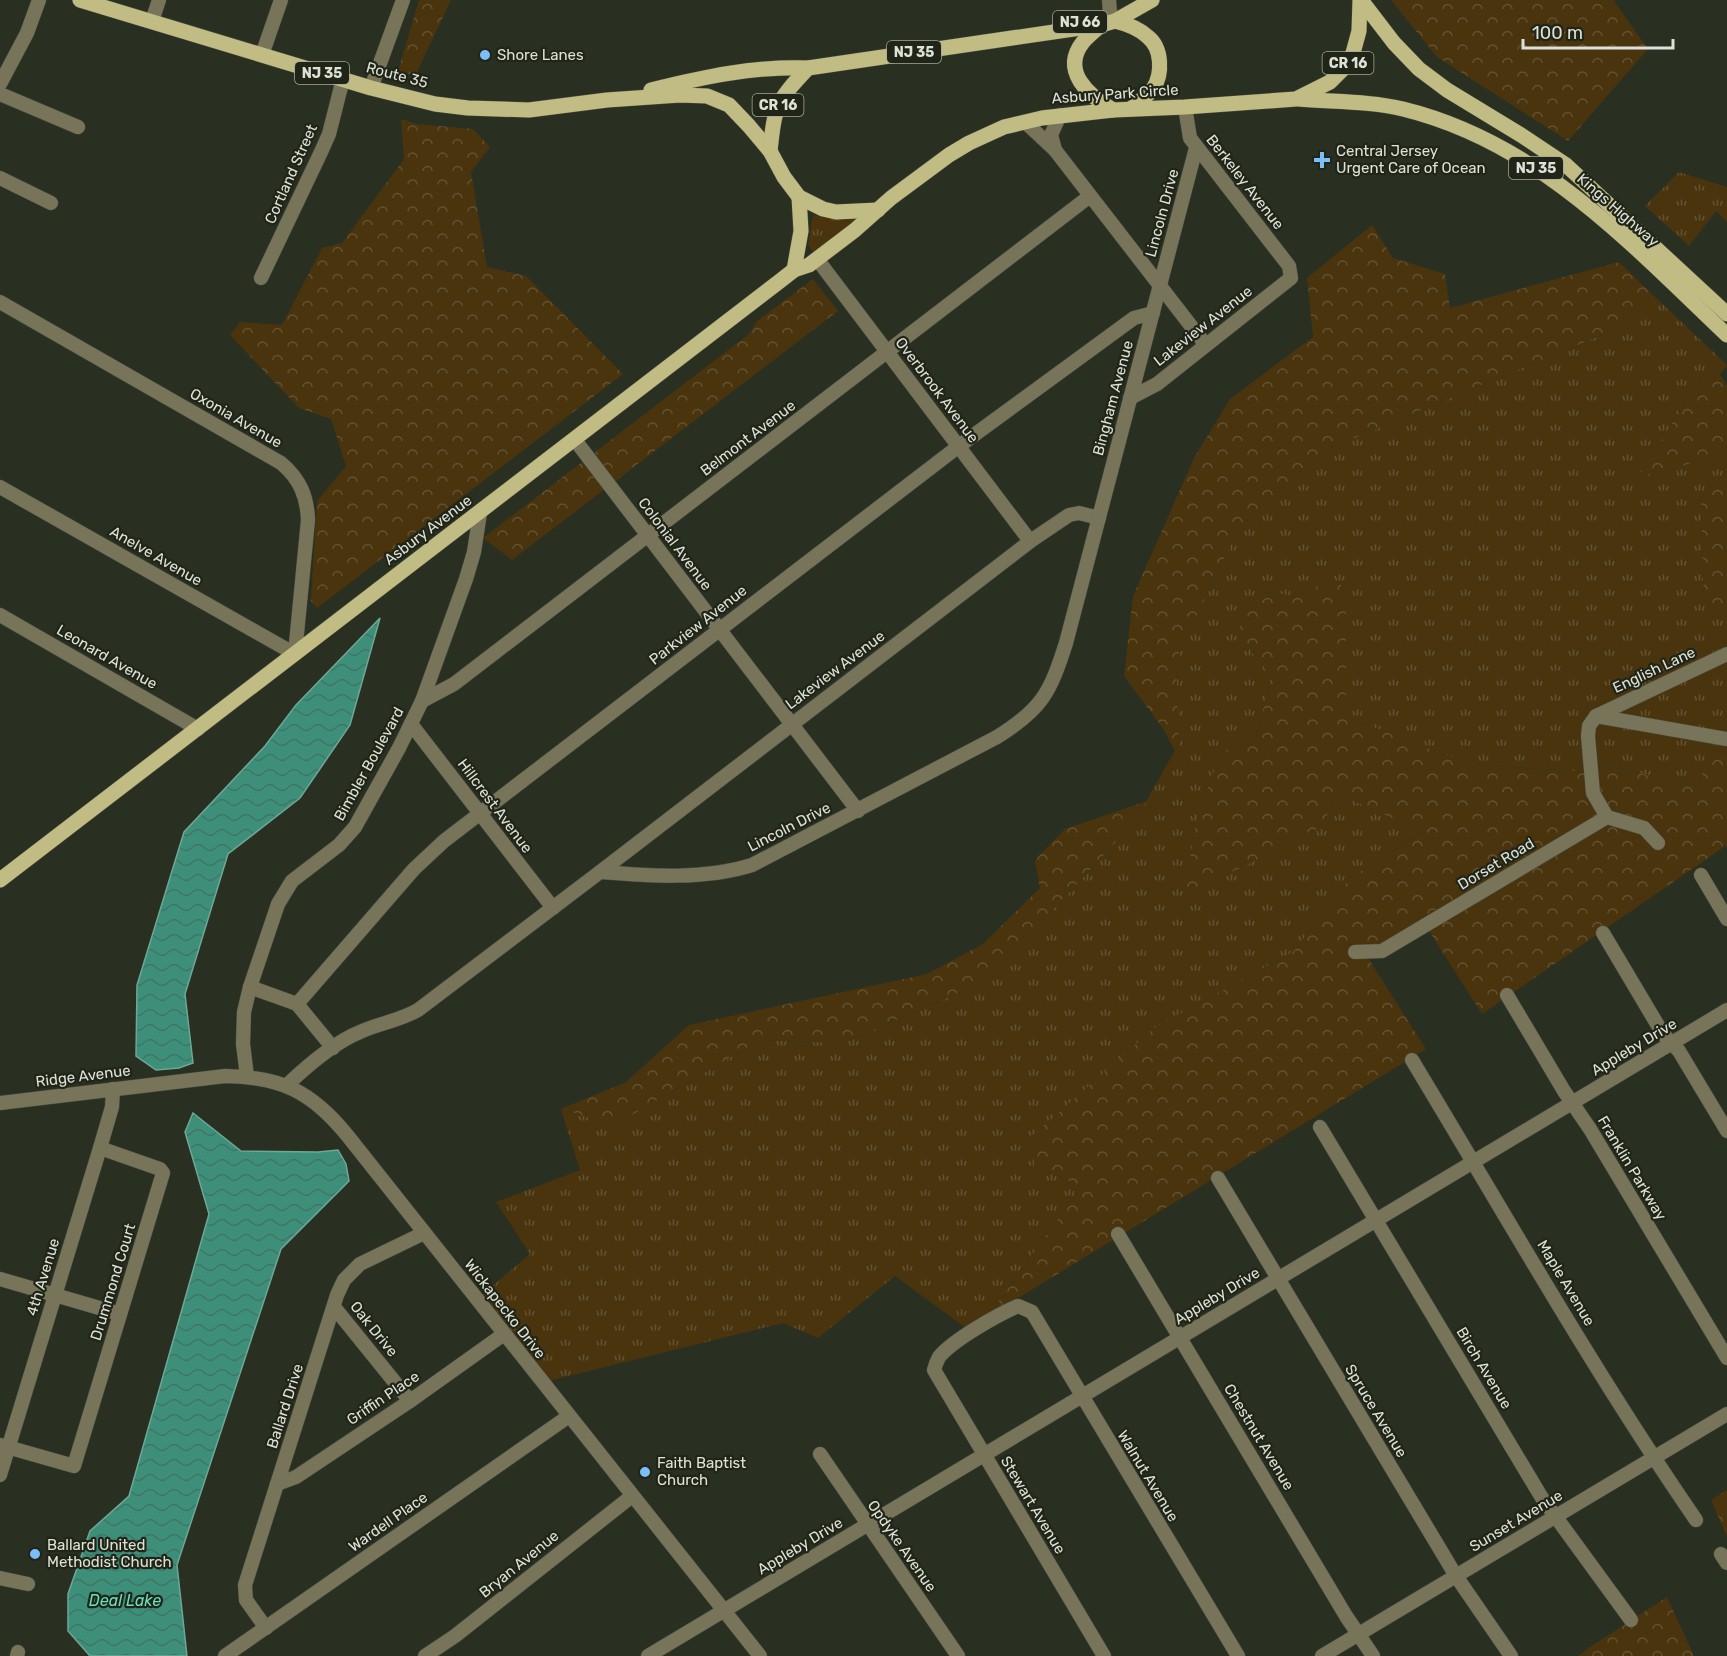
<svg xmlns="http://www.w3.org/2000/svg" width="1727" height="1656" viewBox="0 0 1727 1656" font-family="Rubik,sans-serif">
<style>
.grass{fill:url(#grass-tufts)}
.forest{fill:url(#forest-crowns)}
.water{fill:url(#water-waves);stroke:#6da896;stroke-width:1.5}
.lines{fill:none;stroke-linecap:round;stroke-linejoin:round}
.minor-casing{stroke:#464b3e;stroke-width:15}
.major-casing{stroke:#464b3e;stroke-width:16}
.minor{stroke:#77745a;stroke-width:14}
.major{stroke:#c1bb84;stroke-width:15}
.poi-dot{fill:#7cbef9;stroke:#202517;stroke-width:2}
.labels{text-anchor:middle;stroke-width:4.5;stroke-linejoin:round;paint-order:stroke}
.shield{fill:#202517;stroke:#a4a99d;stroke-width:1.5}
.shield-label{font-size:14px;font-weight:bold;fill:#dde1d7}
.poi-label{font-size:15px;fill:#dde1d7;stroke:#202517;text-anchor:start}
.street-label{font-size:15px;fill:#dde1d7;stroke:#202517}
.water-label{font-size:16px;font-style:italic;fill:#68dfc1;stroke:#202517}
</style>
<defs>
<pattern id="grass-tufts" width="24" height="20" patternUnits="userSpaceOnUse" patternTransform="scale(1.5)"><rect width="24" height="20" fill="#49340e"/><path d="M3 7l-1-3M5 7V3M7 7l1-3M15 17l-1-3M17 17v-4M19 17l1-3" fill="none" stroke="#635130"/></pattern>
<pattern id="forest-crowns" width="20" height="18" patternUnits="userSpaceOnUse" patternTransform="scale(1.5)"><rect width="20" height="18" fill="#49340e"/><path d="M2 6a3 3 0 1 1 6 0M12 15a3 3 0 1 1 6 0" fill="none" stroke="#635130"/></pattern>
<pattern id="water-waves" width="16" height="10" patternUnits="userSpaceOnUse" patternTransform="scale(1.5)"><rect width="16" height="10" fill="#3d8f7a"/><path d="M0 5q4-4 8 0t8 0" fill="none" stroke="#3f7566"/></pattern>
</defs>
<rect width="100%" height="100%" fill="#292f21"/>
<g class="grass">
<path d="M 1679,172 L 1727,187 L 1727,222 L 1716,211 L 1689,246 L 1645,206 Z"/>
<path d="M 813,215 L 843,220 L 860,219 L 814,253 L 808,245 Z"/>
<path d="M 1652,294 L 1727,365 L 1720,374 L 1704,373 L 1639,476 L 1727,454 L 1727,471 L 1701,497 L 1704,604 L 1727,613 L 1727,753 L 1709,750 L 1699,786 L 1601,765 L 1592,772 L 1473,765 L 1346,717 L 1346,590 L 1332,577 L 1299,597 L 1266,592 L 1238,634 L 1271,676 L 1257,735 L 1220,753 L 1183,897 L 1321,827 L 1338,794 L 1424,831 L 1350,878 L 1293,952 L 1154,1028 L 1034,1167 L 1082,1186 L 987,1317 L 966,1328 L 895,1276 L 818,1338 L 783,1323 L 540,1383 L 476,1300 L 530,1254 L 496,1202 L 580,1170 L 561,1109 L 615,1125 L 760,1040 L 843,1043 L 988,980 L 1135,821 L 1179,743 L 1176,671 L 1179,652 L 1239,528 L 1321,452 L 1604,334 Z"/>
</g>
<g class="forest">
<path d="M 419,0 L 451,0 L 417,72 L 422,78 L 398,71 Z"/>
<path d="M 1391,0 L 1615,0 L 1614,1 L 1648,49 L 1568,141 L 1437,57 Z"/>
<path d="M 401,119 L 417,124 L 473,129 L 490,147 L 471,172 L 487,267 L 526,276 L 623,374 L 317,608 L 311,601 L 317,501 L 346,466 L 331,419 L 299,408 L 230,335 L 240,322 L 282,325 L 322,248 L 342,243 L 404,159 Z"/>
<path d="M 1372,225 L 1393,258 L 1445,274 L 1450,308 L 1619,262 L 1652,294 L 1604,334 L 1321,452 L 1239,528 L 1179,652 L 1176,671 L 1179,743 L 1175,751 L 1164,730 L 1124,676 L 1133,596 L 1194,458 L 1230,399 L 1313,337 L 1307,278 Z"/>
<path d="M 813,279 L 838,311 L 512,560 L 483,538 L 749,334 L 757,321 Z"/>
<path d="M 1704,373 L 1720,374 L 1727,386 L 1727,454 L 1638,477 Z"/>
<path d="M 1727,471 L 1727,613 L 1704,605 L 1701,497 Z"/>
<path d="M 1332,577 L 1346,590 L 1346,717 L 1473,765 L 1592,772 L 1601,765 L 1699,786 L 1709,750 L 1727,753 L 1727,845 L 1482,1014 L 1424,923 L 1368,958 L 1426,1049 L 987,1317 L 1082,1186 L 1034,1167 L 1033,1135 L 1154,1028 L 1293,952 L 1350,878 L 1423,832 L 1338,794 L 1321,827 L 1183,897 L 1196,823 L 1220,753 L 1257,735 L 1271,676 L 1238,635 L 1243,615 L 1266,592 L 1299,597 Z"/>
<path d="M 1147,801 L 1135,821 L 988,980 L 843,1043 L 760,1040 L 615,1125 L 561,1109 L 626,1082 L 689,1025 L 927,974 L 983,944 L 1040,888 L 1035,860 L 1065,829 Z"/>
<path d="M 1727,1490 L 1727,1537 L 1711,1500 Z"/>
<path d="M 1667,1597 L 1694,1656 L 1578,1656 L 1587,1649 Z"/>
</g>
<g class="water">
<path d="M 380,618 L 350,725 L 300,798 L 228,854 L 185,994 L 193,1063 L 179,1068 L 156,1070 L 136,1056 L 137,985 L 184,832 L 265,746 L 296,705 Z"/>
<path d="M 193,1113 L 241,1151 L 318,1152 L 338,1150 L 346,1164 L 349,1181 L 281,1249 L 177,1565 L 187,1656 L 90,1656 L 68,1631 L 68,1594 L 90,1531 L 129,1496 L 209,1214 L 185,1132 Z"/>
</g>
<g class="lines">
<g class="minor-casing">
<g id="minor">
<path d="M 1109,0 L 1110,13"/>
<path d="M 152,21 L 159,0"/>
<path d="M 262,55 L 281,0"/>
<path d="M 0,84 L 27,33 L 39,0"/>
<path d="M 371,88 L 403,0"/>
<path d="M 0,94 L 78,127"/>
<path d="M 1025,122 L 1055,150 L 1205,344"/>
<path d="M 1055,150 L 1051,135 L 1060,115"/>
<path d="M 0,178 L 51,203"/>
<path d="M 817,259 L 1030,541"/>
<path d="M 261,278 L 321,152 L 329,134 L 343,79"/>
<path d="M 0,302 L 281,463 C 300,479 307,496 308,520 L 295,654 L 0,487"/>
<path d="M 1130,398 L 1157,384 L 1291,278 L 1289,266 L 1190,138 L 1185,107"/>
<path d="M 575,440 L 858,811"/>
<path d="M 0,615 L 198,729"/>
<path d="M 422,701 L 454,684 L 1090,196"/>
<path d="M 1596,716 L 1727,739"/>
<path d="M 411,724 L 553,908"/>
<path d="M 1607,817 L 1644,828 L 1658,843"/>
<path d="M 600,872 L 1032,540 L 1069,515 L 1079,513 L 1099,518"/>
<path d="M 1701,875 L 1727,919"/>
<path d="M 1603,933 L 1663,1034 L 1679,1051 L 1727,1131"/>
<path d="M 1355,952 L 1382,951 L 1607,817 L 1593,793 L 1588,736 L 1589,726 L 1596,716 L 1727,654"/>
<path d="M 250,987 L 297,1004 L 333,1048"/>
<path d="M 1507,995 L 1564,1091 L 1590,1129 L 1727,1358"/>
<path d="M 297,1004 L 414,869 L 444,841 L 959,446 L 1134,318 L 1153,313"/>
<path d="M 1412,1060 C 1505,1214 1594,1372 1696,1520"/>
<path d="M 247,1076 L 243,1044 L 244,1012 L 250,987 L 278,904 L 292,881 L 339,845 L 355,827 L 399,748 L 422,701 L 466,579 L 474,552 L 480,513"/>
<path d="M 287,1085 C 306,1067 335,1042 360,1032 C 379,1023 399,1021 418,1010 L 600,872 C 650,876 704,880 752,865 L 997,737 C 1042,709 1050,693 1066,643 L 1196,148"/>
<path d="M 0,1103 L 225,1076 C 281,1077 311,1091 347,1135 L 760,1656"/>
<path d="M 1320,1127 L 1542,1498 L 1631,1620"/>
<path d="M 1218,1178 L 1456,1576 L 1511,1656"/>
<path d="M 1118,1234 L 1346,1616 L 1373,1656"/>
<path d="M 0,1279 L 120,1314"/>
<path d="M 334,1307 L 410,1401"/>
<path d="M 0,1445 L 74,1466 L 163,1173 L 160,1169 L 100,1148"/>
<path d="M 820,1454 L 958,1656"/>
<path d="M 0,1475 L 100,1148 L 112,1107 L 113,1089"/>
<path d="M 277,1484 L 296,1477 L 410,1401 L 504,1334"/>
<path d="M 1721,1554 L 1727,1563"/>
<path d="M 0,1578 L 28,1584"/>
<path d="M 266,1628 L 246,1600 L 245,1585 L 337,1295 L 344,1280 L 360,1264 L 424,1233"/>
<path d="M 17,1656 L 18,1652"/>
<path d="M 225,1656 L 569,1416"/>
<path d="M 425,1656 L 455,1636 L 632,1496"/>
<path d="M 648,1656 L 1727,1010"/>
<path d="M 1104,1656 L 934,1370 C 935,1366 937,1361 939,1357 C 953,1340 997,1315 1018,1306 L 1032,1312 L 1238,1656"/>
<path d="M 1322,1656 L 1727,1414"/>
</g>
</g>
<g class="major-casing">
<g id="major">
<path d="M 80,0 L 371,88 L 435,104 L 468,108 L 529,110 L 607,100 L 680,95 L 707,96 L 729,105 L 749,126 L 770,151 L 784,177 L 799,197 L 823,209 L 836,212 L 878,210"/>
<path d="M 1361,0 L 1394,43 L 1419,69 L 1447,90 L 1521,135 L 1566,165 L 1727,314"/>
<path d="M 1115,21 C 1127,24 1139,28 1148,37 C 1162,48 1163,74 1153,89 C 1147,96 1139,102 1132,108"/>
<path d="M 1101,25 C 1095,31 1088,36 1083,42 C 1060,71 1089,96 1113,110"/>
<path d="M 651,90 C 703,77 754,66 808,68 L 1101,25 L 1115,21 L 1152,0"/>
<path d="M 1299,99 C 1333,102 1369,101 1403,109 C 1538,142 1630,243 1727,335"/>
<path d="M 770,151 C 775,105 776,102 808,68"/>
<path d="M 794,270 L 801,231 L 799,197"/>
<path d="M 0,880 L 780,281 L 794,270 L 809,265 L 855,230 L 891,198 L 949,155 L 969,143 L 1004,127 L 1042,118 L 1113,110 L 1185,107 L 1296,99 L 1330,82 L 1346,66 L 1353,53 L 1359,31 L 1360,0"/>
</g>
</g>
<use href="#minor" class="minor"/>
<use href="#major" class="major"/>
</g>
<g class="poi-dot">
<circle cx="485" cy="55" r="6"/>
<path d="M1319 151h6v6h6v6h-6v6h-6v-6h-6v-6h6z"/>
<circle cx="645" cy="1472" r="6"/>
<circle cx="35" cy="1554" r="6"/>
</g>
<g class="labels">
<g class="shield">
<rect x="1053" y="11" width="54" height="22" rx="4.5"/>
<rect x="887" y="41" width="54" height="22" rx="4.5"/>
<rect x="1322.5" y="52" width="51" height="22" rx="4.5"/>
<rect x="295" y="62" width="54" height="22" rx="4.5"/>
<rect x="752.5" y="94" width="51" height="22" rx="4.5"/>
<rect x="1509" y="157" width="54" height="22" rx="4.5"/>
</g>
<g class="shield-label">
<text x="1080" y="27">NJ 66</text>
<text x="914" y="57">NJ 35</text>
<text x="1348" y="68">CR 16</text>
<text x="322" y="78">NJ 35</text>
<text x="778" y="110">CR 16</text>
<text x="1536" y="173">NJ 35</text>
</g>
<g class="poi-label">
<text x="497" y="60">Shore Lanes</text>
<text x="1336" y="156">Central Jersey<tspan x="1336" dy="17">Urgent Care of Ocean</tspan></text>
<text x="657" y="1468">Faith Baptist<tspan x="657" dy="17">Church</tspan></text>
<text x="47" y="1550">Ballard United<tspan x="47" dy="17">Methodist Church</tspan></text>
</g>
<g class="street-label">
<text transform="translate(397 75) rotate(15)" y="5">Route 35</text>
<text transform="translate(1115 94) rotate(-4)" y="5">Asbury Park Circle</text>
<text transform="translate(291 174) rotate(-66)" y="5">Cortland Street</text>
<text transform="translate(1245 182) rotate(52)" y="5">Berkeley Avenue</text>
<text transform="translate(1618 210) rotate(41)" y="5">Kings Highway</text>
<text transform="translate(1162 213) rotate(-75)" y="5">Lincoln Drive</text>
<text transform="translate(1203 326) rotate(-38)" y="5">Lakeview Avenue</text>
<text transform="translate(937 390) rotate(53)" y="5">Overbrook Avenue</text>
<text transform="translate(1113 398) rotate(-75)" y="5">Bingham Avenue</text>
<text transform="translate(236 418) rotate(30)" y="5">Oxonia Avenue</text>
<text transform="translate(748 438) rotate(-37)" y="5">Belmont Avenue</text>
<text transform="translate(428 530) rotate(-37)" y="5">Asbury Avenue</text>
<text transform="translate(675 544) rotate(53)" y="5">Colonial Avenue</text>
<text transform="translate(156 556) rotate(30)" y="5">Anelve Avenue</text>
<text transform="translate(698 625) rotate(-38)" y="5">Parkview Avenue</text>
<text transform="translate(107 657) rotate(30)" y="5">Leonard Avenue</text>
<text transform="translate(835 670) rotate(-37)" y="5">Lakeview Avenue</text>
<text transform="translate(1654 670) rotate(-25)" y="5">English Lane</text>
<text transform="translate(369 764) rotate(-61)" y="5">Bimbler Boulevard</text>
<text transform="translate(495 806) rotate(53)" y="5">Hillcrest Avenue</text>
<text transform="translate(789 827) rotate(-27)" y="5">Lincoln Drive</text>
<text transform="translate(1496 864) rotate(-31)" y="5">Dorset Road</text>
<text transform="translate(1634 1047) rotate(-31)" y="5">Appleby Drive</text>
<text transform="translate(83 1076) rotate(-7)" y="5">Ridge Avenue</text>
<text transform="translate(1632 1168) rotate(59)" y="5">Franklin Parkway</text>
<text transform="translate(43 1277) rotate(-73)" y="5">4th Avenue</text>
<text transform="translate(113 1282) rotate(-73)" y="5">Drummond Court</text>
<text transform="translate(1566 1283) rotate(59)" y="5">Maple Avenue</text>
<text transform="translate(1217 1296) rotate(-31)" y="5">Appleby Drive</text>
<text transform="translate(505 1309) rotate(52)" y="5">Wickapecko Drive</text>
<text transform="translate(374 1329) rotate(51)" y="5">Oak Drive</text>
<text transform="translate(1484 1368) rotate(59)" y="5">Birch Avenue</text>
<text transform="translate(383 1398) rotate(-34)" y="5">Griffin Place</text>
<text transform="translate(285 1406) rotate(-72)" y="5">Ballard Drive</text>
<text transform="translate(1376 1411) rotate(59)" y="5">Spruce Avenue</text>
<text transform="translate(1259 1437) rotate(59)" y="5">Chestnut Avenue</text>
<text transform="translate(1148 1476) rotate(59)" y="5">Walnut Avenue</text>
<text transform="translate(1033 1505) rotate(59)" y="5">Stewart Avenue</text>
<text transform="translate(1516 1521) rotate(-31)" y="5">Sunset Avenue</text>
<text transform="translate(388 1522) rotate(-35)" y="5">Wardell Place</text>
<text transform="translate(800 1546) rotate(-31)" y="5">Appleby Drive</text>
<text transform="translate(902 1546) rotate(55)" y="5">Opdyke Avenue</text>
<text transform="translate(519 1564) rotate(-39)" y="5">Bryan Avenue</text>
</g>
<g class="water-label">
<text x="125" y="1606">Deal Lake</text>
</g>
</g>
<path d="M1523 39v9h150v-9" fill="none" stroke="#dde1d7" stroke-width="3"/>
<text x="1532" y="39" font-size="18" fill="#dde1d7" stroke="#202517" stroke-width="4.5" paint-order="stroke">100 m</text>
</svg>
